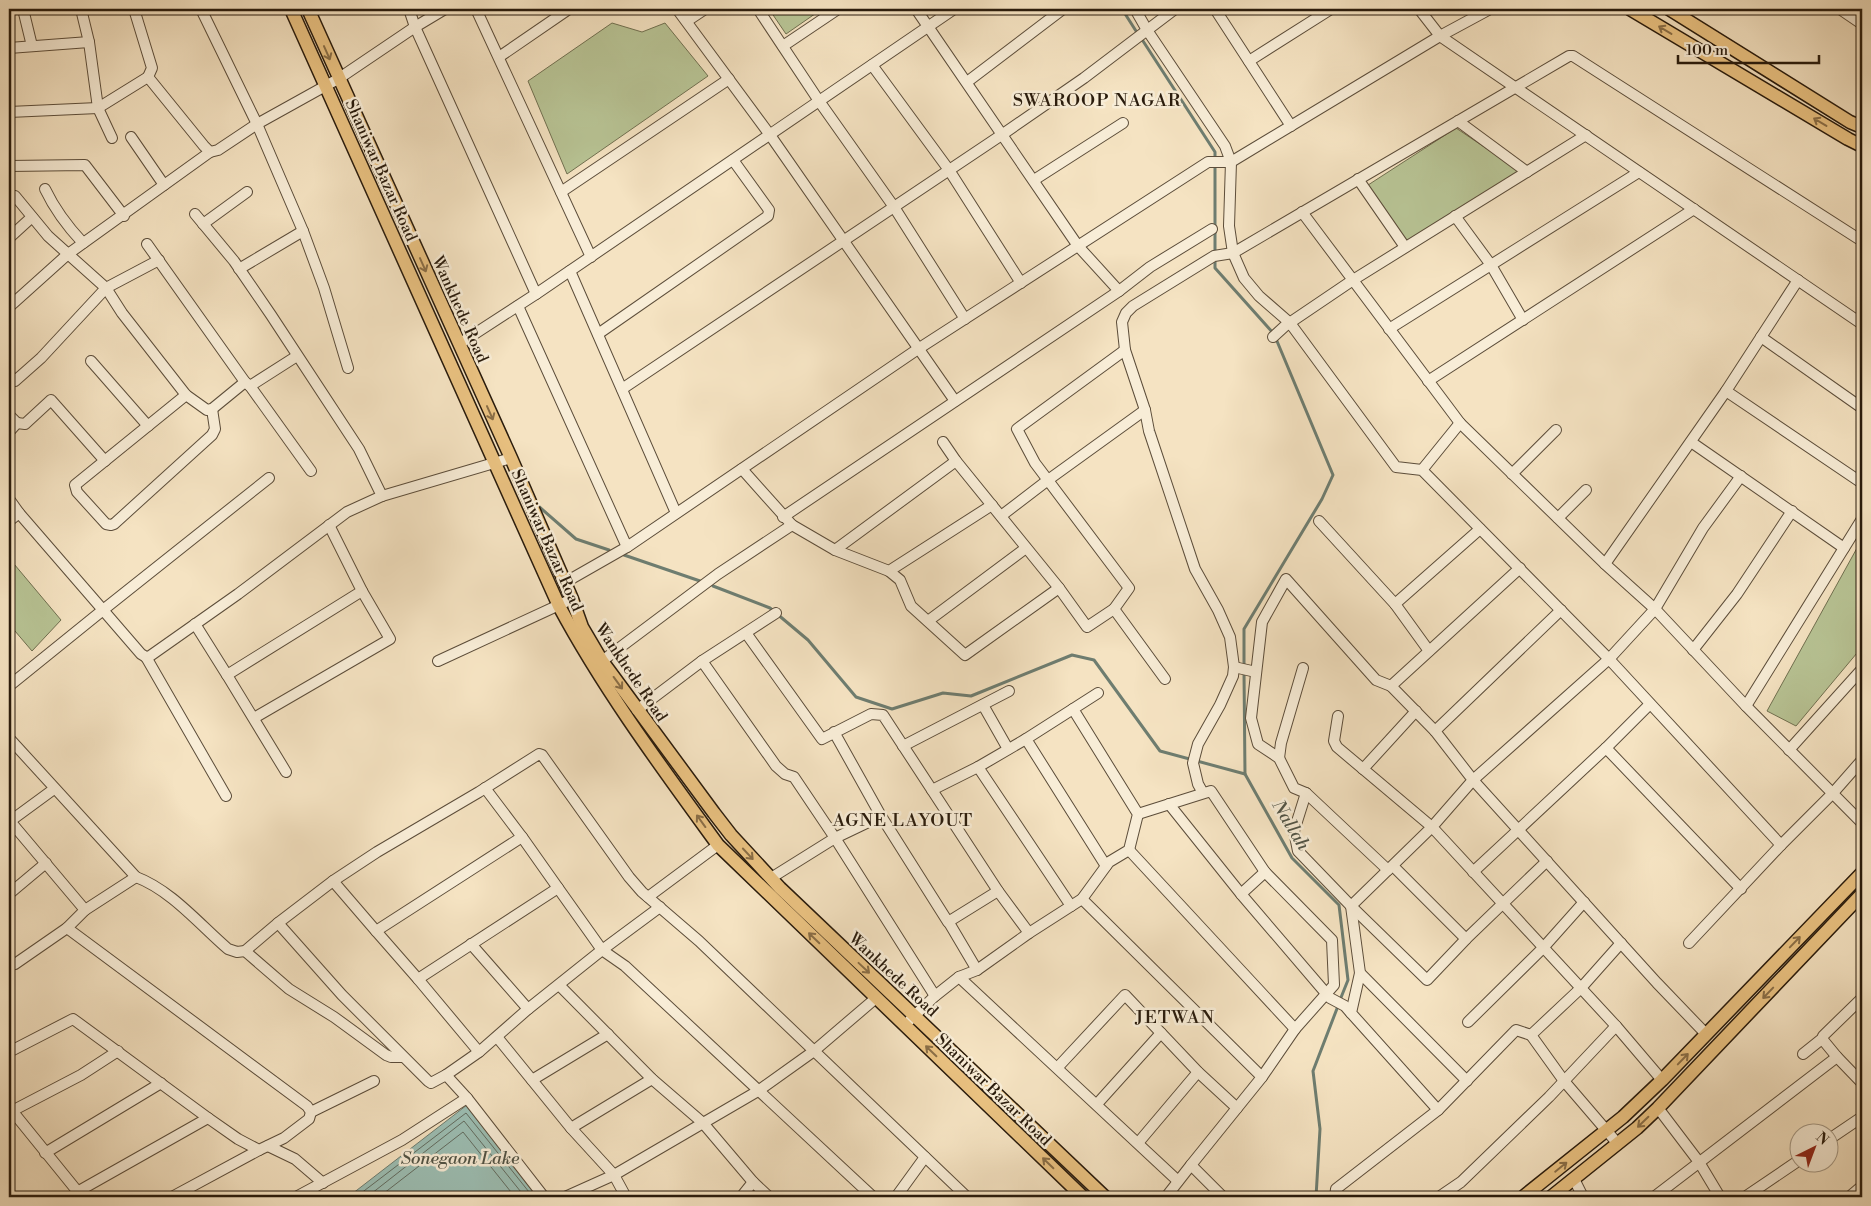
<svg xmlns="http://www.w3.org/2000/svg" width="1871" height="1206" viewBox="0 0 1871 1206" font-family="'Libre Bodoni',serif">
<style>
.green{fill:#b8c495;stroke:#707050}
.water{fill:#9cbeb3;stroke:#6e7d70}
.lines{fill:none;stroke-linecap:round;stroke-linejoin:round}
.shore{stroke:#626c60;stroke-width:1}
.stream{stroke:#6e7d70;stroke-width:3}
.minor-casing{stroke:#5c4d3a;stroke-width:12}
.major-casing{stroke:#291b0c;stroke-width:15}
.minor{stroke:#f8edd7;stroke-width:10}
.major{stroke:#eac281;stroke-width:12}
.oneway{stroke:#8a6e46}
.labels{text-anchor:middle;stroke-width:5;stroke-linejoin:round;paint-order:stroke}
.street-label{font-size:16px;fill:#291b0c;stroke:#f8edd7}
.neighbourhood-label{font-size:18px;letter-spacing:1px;fill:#291b0c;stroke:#f8edd7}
.water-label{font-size:18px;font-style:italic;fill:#515446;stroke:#f8edd7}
</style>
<rect width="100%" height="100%" fill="#f5e3c2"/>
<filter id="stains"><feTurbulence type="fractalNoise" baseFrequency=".004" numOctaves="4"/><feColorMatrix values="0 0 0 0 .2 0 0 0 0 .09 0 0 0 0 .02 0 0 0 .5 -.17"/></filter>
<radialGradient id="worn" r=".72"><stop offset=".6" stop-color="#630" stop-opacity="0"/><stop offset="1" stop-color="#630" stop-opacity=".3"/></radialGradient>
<g class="green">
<path d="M 769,9 L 822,9 L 786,34 Z"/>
<path d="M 612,23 L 642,32 L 665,23 L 708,76 L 567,174 L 528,81 Z"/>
<path d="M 1456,128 L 1520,171 L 1407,243 L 1365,187 Z"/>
<path d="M 1862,539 L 1862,647 L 1796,726 L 1767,711 Z"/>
<path d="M 9,558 L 61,620 L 32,651 L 9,624 Z"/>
</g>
<path class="water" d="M 467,1105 L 539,1197 L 348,1197 Z"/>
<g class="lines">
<g class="shore">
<path d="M 356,1197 L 466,1113 L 533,1197"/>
<path d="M 367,1197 L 464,1121 L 525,1197"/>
<path d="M 379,1197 L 463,1132 L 515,1197"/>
</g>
<g class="stream">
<path d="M 1122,9 L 1136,31"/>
<path d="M 1143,41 L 1215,152 L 1215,268 L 1274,334 L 1333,475 L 1322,499 L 1244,629 L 1244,666"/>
<path d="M 536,504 L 576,539 L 609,550"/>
<path d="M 624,555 L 700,581"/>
<path d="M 713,586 L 770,608 L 808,640 L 856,697 L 892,709 L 943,693 L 971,696 L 1072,655 L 1094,660 L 1160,751 L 1245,774"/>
<path d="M 1244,672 L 1245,774 L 1292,858 L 1339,905 L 1348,980 L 1340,1000"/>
<path d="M 1316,1197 L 1320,1129 L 1313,1071 L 1338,1006"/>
</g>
<g class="minor-casing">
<g id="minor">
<path d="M 23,9 L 32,46"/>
<path d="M 81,9 L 89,42 L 98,108 L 112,138"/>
<path d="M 134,9 L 152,68 L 148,77"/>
<path d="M 201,9 L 257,124 L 303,231 L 324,288 L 348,368"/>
<path d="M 409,9 L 415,27 L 536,294"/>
<path d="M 476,9 L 591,257"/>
<path d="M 677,9 L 770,135 L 955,401"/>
<path d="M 758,9 L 819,101 L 894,207 L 965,319"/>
<path d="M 916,9 L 1078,246 L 1119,291"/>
<path d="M 1135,9 L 1147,30 L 1225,146 L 1231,162 L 1229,226 L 1233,253 L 1244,278 L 1259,296 L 1290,323 L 1396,467 L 1422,470 L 1609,659 L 1781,845 L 1833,793 L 1862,760"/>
<path d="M 1215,9 L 1291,126"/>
<path d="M 1419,9 L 1440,36 L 1862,324"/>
<path d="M 1840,9 L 1862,24"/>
<path d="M 687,21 L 705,9"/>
<path d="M 783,46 L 838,9"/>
<path d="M 9,48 L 89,42"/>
<path d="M 499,57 L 569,9"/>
<path d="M 1249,61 L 1331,9"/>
<path d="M 872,65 L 949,170 L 1021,283"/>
<path d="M 967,82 L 1063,9"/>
<path d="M 9,112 L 98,108 L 148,77 L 204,146 L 210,152 L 218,150 L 257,124 L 338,79 L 415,27 L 445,9"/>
<path d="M 1458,121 L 1527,172"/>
<path d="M 131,137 L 164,185"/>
<path d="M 9,166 L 85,165 L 124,216"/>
<path d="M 1358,179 L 1405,247"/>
<path d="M 1034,180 L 1123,123"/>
<path d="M 45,189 C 55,210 67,226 83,243"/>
<path d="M 561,192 L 729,79"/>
<path d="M 9,201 L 15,196 L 48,236 L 68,254 L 210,152"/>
<path d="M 1302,212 L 1460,423 L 1605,564 L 1726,391 L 1798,280"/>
<path d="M 195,214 L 234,261 L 271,315 L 359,449 L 382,496"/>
<path d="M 1455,216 L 1491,265 L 1523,320"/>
<path d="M 203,224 L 247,192"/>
<path d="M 9,238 L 32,217"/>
<path d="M 147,244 L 245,382 L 250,386 L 297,356"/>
<path d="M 159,260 L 106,288 L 122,313 L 186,395 L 207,410 L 212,409 L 245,382"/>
<path d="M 239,269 L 303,231"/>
<path d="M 570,271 L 676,513"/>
<path d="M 518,306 L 627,547"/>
<path d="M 9,307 L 68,254 L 106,288 L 41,358 L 15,381 L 9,375"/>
<path d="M 1389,329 L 1639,172"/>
<path d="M 598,334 L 768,216 L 769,210 L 733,160"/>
<path d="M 1273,337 L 1285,326 L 1353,280 L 1586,135"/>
<path d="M 1761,337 L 1862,408"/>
<path d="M 459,344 L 536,294 L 954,9"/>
<path d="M 1125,350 L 1017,429 L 1035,463 L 1129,588 L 1114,609 L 1165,679"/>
<path d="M 91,361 L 148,426"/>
<path d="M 1428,381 L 1694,209"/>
<path d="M 250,386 L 311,471"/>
<path d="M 622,389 L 1003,134 L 1084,78 L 1175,9"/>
<path d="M 1726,391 L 1862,483"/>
<path d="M 186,395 L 75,485 L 77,492 L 106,524 L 111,525 L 114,524 L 212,435 L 215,429 L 212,409"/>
<path d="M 9,415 L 17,423 L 9,432"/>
<path d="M 17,423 L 25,424 L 51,400 L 105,461"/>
<path d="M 943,442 L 956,461 L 1059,588 L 1087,627 L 1114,609"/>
<path d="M 1691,442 L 1844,548"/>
<path d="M 742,469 L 792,525 L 835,550 L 889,571 L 992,505"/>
<path d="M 1422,470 L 1460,423"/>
<path d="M 1512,474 L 1556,430"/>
<path d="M 9,499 L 19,513"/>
<path d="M 1001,516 L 1048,480 L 1145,410"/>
<path d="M 783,517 L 1119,291 L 1150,267 L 1212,229"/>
<path d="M 1558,518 L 1586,490"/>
<path d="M 9,521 L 19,513 L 103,610 L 269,478"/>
<path d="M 1319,521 L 1395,604"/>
<path d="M 835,550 L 956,461"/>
<path d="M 1605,564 L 1655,609 L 1746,706 L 1862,823"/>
<path d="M 889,571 L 900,580 L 911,606 L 965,655 L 1059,588"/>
<path d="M 564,583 L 627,547 L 918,349 L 1208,162 L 1231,162 L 1440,36 L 1490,9"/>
<path d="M 1561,610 L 1435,731 L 1473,780 L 1432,827 L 1616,1026"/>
<path d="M 928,621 L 1026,548"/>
<path d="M 195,624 L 227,675 L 362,591 L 329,525"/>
<path d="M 746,633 L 822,739 L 871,714 L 883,715 L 998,891 L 948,922 L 881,816 L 834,732"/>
<path d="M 1693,650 L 1737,594 L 1792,511"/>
<path d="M 1429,651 L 1395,604 L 1480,529"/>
<path d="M 146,657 L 226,796"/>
<path d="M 438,661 L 572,599"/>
<path d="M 602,661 L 718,574 L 792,525"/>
<path d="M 702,661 L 776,613"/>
<path d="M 1234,667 L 1256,672"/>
<path d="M 227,675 L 286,772"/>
<path d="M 9,686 L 103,610 L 141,654 L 146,657 L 150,656 L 238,594 L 347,512 L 382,496 L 511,458"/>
<path d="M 1650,704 L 1606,748 L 1741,889"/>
<path d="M 983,705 L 1008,749"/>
<path d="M 1746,706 L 1862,519"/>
<path d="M 1073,709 L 1026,739 L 1106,866"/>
<path d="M 637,710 L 702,661 L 776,766 L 785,774 L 794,777 L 835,838 L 881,816"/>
<path d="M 1338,716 L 1334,741 L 1337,747 L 1432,827 L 1351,906 L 1360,973 L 1467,1081"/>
<path d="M 254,718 L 390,639 L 362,591"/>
<path d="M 1435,731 L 1391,686 L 1520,568"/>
<path d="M 9,738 L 136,877 C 171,890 200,925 228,949 L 237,952 L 245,951 L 278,923"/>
<path d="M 1026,739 L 978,767 L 1071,906"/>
<path d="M 903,746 L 1009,691"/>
<path d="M 1789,750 L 1862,669"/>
<path d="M 1279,758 L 1281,743 L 1303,668"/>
<path d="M 1363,769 L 1416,711"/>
<path d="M 932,790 L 978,767"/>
<path d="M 1203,793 L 1198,784 L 1193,763 L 1198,744 L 1220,705 L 1233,676 L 1234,667 L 1230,637 L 1218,610 L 1195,569 L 1149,431 L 1145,410 L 1125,350 L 1122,322 L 1126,313 L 1133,306 L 1214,256 L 1233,253 L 1569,56 L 1573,56 L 1862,241"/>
<path d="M 1306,793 L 1294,831 L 1298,851 L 1351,906 L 1427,980 L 1466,939 L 1547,861"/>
<path d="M 1169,804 L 1241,894 L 1330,998 L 1345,1006 L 1351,1013"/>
<path d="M 1138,814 L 1211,791 L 1265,872 L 1332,940 L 1334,985 L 1295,1029 L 1262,1077 L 1191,1165"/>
<path d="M 10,821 L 85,910 L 136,877"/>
<path d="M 9,822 L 54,789"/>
<path d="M 1129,850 L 1295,1029"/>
<path d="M 1393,866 L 1466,939"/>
<path d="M 1388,870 L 1306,793 L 1294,788 L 1279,758 L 1258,744 L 1251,718 L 1262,622 L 1286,579 L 1376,680 L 1391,686"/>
<path d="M 1473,872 L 1606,748"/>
<path d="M 771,878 L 835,838 L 935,996"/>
<path d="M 333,881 L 376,931 L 522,837 L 485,788"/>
<path d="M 558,888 L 602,950 L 660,907"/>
<path d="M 998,891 L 1029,933"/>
<path d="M 9,894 L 46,863"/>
<path d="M 1241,894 L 1265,872"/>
<path d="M 648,897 L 718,845"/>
<path d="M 1082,899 L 1262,1077"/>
<path d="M 948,921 L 977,970 L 959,977"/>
<path d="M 376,931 L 418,979 L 558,888 L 522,837"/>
<path d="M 1689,943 L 1781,845"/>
<path d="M 245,951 L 289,989 L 334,1017 L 386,1055 L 391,1057 L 402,1057"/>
<path d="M 9,965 L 15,964 L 67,928 L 85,910"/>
<path d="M 977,970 L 1029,933 L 1082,899 L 1109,862 L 1129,850 L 1138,814 L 1073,709 L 1098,693"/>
<path d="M 1360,973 L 1351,1013 L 1438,1110"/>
<path d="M 418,979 L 479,1052 L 528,1009 L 471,944"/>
<path d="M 559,985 L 652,1079 L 703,1123 L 753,1182 L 769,1197"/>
<path d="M 1862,998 L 1823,1036 L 1823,1040 L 1837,1057 L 1862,1083"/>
<path d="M 528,1009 L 602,950 L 625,966 L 873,1197"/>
<path d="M 910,1020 L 935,996 L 959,977 L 1178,1181"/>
<path d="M 1468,1022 L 1543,948 L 1584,902"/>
<path d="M 1706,1034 L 1657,983 L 1473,780 L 1609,659 L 1655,609 L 1703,528 L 1741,476"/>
<path d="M 497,1037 L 571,1128 L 652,1079"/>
<path d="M 9,1052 L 73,1019 L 208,1118 L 238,1139 L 259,1150 L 284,1138 L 309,1119 L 311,1112 L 307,1106 L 67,928"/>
<path d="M 1803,1054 L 1823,1038"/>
<path d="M 1058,1067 L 1125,995 L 1198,1072 L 1237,1108"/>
<path d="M 446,1075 L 479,1052"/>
<path d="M 532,1080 L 608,1034"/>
<path d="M 1097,1104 L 1161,1033"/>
<path d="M 9,1107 L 82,1197"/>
<path d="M 1658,1108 L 1699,1162 L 1720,1197"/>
<path d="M 12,1111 L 81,1075 L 118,1051"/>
<path d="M 311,1112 L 374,1081"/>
<path d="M 571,1128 L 614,1175 L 626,1197"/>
<path d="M 1828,1140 L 1862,1117"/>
<path d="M 1138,1143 L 1198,1072"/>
<path d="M 1618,1144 L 1564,1081 L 1531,1035 L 1581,988 L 1621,943"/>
<path d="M 268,1146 L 295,1159 L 323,1183"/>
<path d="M 45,1153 L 161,1083"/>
<path d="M 1574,1179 L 1583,1197"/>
<path d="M 77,1192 L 208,1118"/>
<path d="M 172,1197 L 259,1150"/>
<path d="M 296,1197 L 402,1140 L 467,1098"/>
<path d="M 544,1197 L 467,1098 L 446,1075 L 431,1083 L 428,1081 L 342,995 L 278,923 L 333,881 L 377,852 L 479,792 L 539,754 L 542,755 L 629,877 L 642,892 L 699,941 L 967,1197"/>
<path d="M 565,1197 L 614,1175 L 758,1091 L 814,1051 L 876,998"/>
<path d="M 741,1197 L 753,1182"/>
<path d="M 896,1197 L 925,1157"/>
<path d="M 1166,1197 L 1191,1165 L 1223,1197"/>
<path d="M 1335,1197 L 1336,1189 L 1438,1110 L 1516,1030 L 1531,1035"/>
<path d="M 1439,1197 L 1461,1182 L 1549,1097 L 1616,1026 L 1662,1080"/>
<path d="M 1654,1197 L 1837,1057"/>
<path d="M 1745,1197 L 1798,1161"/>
<path d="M 1849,1197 L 1862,1186"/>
</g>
</g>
<g class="major-casing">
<g id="major">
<path d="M 291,9 L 559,606 C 604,690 662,768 718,845 L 1083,1197"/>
<path d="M 308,9 L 511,458 L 572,599 L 582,627 L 602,661 L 714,813 L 731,835 L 780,888 L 1105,1197"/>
<path d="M 1630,9 L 1848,139 L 1862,146"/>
<path d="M 1669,9 L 1850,122 L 1862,127"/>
<path d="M 1523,1197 L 1623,1117 L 1662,1080 L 1862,873"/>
<path d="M 1551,1197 L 1637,1128 L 1658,1108 L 1862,894"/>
</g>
</g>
<use href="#minor" class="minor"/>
<use href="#major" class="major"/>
</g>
<defs><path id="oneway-shaft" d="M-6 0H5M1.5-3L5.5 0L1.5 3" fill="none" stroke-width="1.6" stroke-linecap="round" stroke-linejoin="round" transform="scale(1.25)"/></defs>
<g class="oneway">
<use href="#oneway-shaft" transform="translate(1665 30) rotate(-149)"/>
<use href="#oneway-shaft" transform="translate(327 53) rotate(66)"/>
<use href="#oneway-shaft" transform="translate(1820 122) rotate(-149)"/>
<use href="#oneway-shaft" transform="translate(423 265) rotate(66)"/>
<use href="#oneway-shaft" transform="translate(490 413) rotate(66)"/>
<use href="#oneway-shaft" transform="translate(618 683) rotate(54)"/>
<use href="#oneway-shaft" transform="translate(701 821) rotate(-126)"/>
<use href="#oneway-shaft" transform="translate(748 854) rotate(47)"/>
<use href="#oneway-shaft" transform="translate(814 938) rotate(-136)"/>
<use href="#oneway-shaft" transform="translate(1795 942) rotate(-46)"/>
<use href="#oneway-shaft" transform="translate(864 968) rotate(43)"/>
<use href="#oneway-shaft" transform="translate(1768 993) rotate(134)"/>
<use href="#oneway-shaft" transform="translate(931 1051) rotate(-136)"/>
<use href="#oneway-shaft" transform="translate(1683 1059) rotate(-46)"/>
<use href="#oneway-shaft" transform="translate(1643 1122) rotate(136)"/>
<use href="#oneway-shaft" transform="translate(1048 1163) rotate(-136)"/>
<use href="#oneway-shaft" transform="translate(1561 1167) rotate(-39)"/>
</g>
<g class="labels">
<g class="street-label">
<text transform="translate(382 170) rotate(66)" y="6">Shaniwar Bazar Road</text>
<text transform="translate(461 309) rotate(66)" y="6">Wankhede Road</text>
<text transform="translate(548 540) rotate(66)" y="6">Shaniwar Bazar Road</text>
<text transform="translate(632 672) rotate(56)" y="6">Wankhede Road</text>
<text transform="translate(894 974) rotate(43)" y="6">Wankhede Road</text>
<text transform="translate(994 1089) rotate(44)" y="6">Shaniwar Bazar Road</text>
</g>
<g class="neighbourhood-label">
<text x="1097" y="106">SWAROOP NAGAR</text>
<text x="903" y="826">AGNE LAYOUT</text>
<text x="1175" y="1023">JETWAN</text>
</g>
<g class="water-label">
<text transform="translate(1291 825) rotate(59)" y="6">Nallah</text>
<text x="460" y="1164">Sonegaon Lake</text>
</g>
</g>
<rect width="1871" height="1206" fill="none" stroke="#f5e3c2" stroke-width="30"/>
<rect x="10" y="10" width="1851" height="1186" fill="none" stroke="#291b0c" stroke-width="2.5"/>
<rect x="15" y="15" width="1841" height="1176" fill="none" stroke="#291b0c"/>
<g transform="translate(1814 1148) rotate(42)"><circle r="24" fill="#f8edd7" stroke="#a59986"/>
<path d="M0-4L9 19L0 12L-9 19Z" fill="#8f2418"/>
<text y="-8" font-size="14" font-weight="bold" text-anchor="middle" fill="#291b0c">N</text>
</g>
<path d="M1678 55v8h141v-8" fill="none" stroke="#291b0c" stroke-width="2.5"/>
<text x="1686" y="55" font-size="15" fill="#291b0c" stroke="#f8edd7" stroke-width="4" paint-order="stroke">100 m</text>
<rect width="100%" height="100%" filter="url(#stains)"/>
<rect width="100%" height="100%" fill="url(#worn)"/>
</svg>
